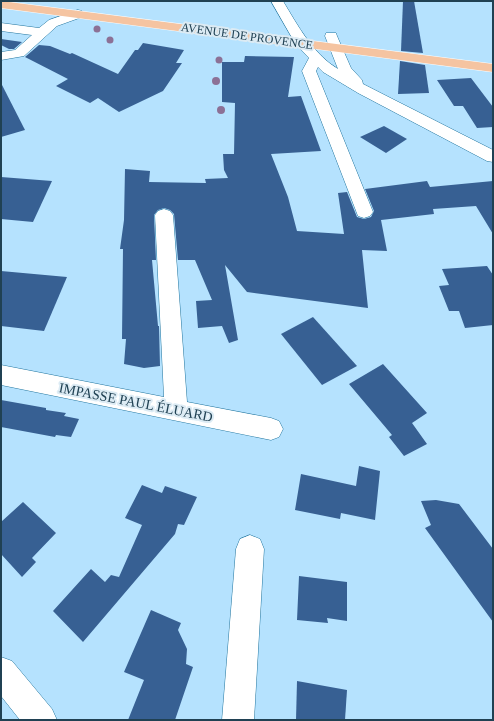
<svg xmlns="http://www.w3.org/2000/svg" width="494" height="721" viewBox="0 0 494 721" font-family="Georgia,serif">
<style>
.building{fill:#376093}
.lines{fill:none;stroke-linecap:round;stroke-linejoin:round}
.minor-casing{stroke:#21759e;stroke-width:1}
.major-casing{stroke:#fff;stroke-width:1}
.minor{fill:#fff;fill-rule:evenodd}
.major{fill:#f5c4a1;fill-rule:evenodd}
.tree{fill:#8c7196}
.labels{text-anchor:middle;stroke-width:4;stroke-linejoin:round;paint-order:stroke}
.far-street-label{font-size:12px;fill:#204153;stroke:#dcebf4}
.street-label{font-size:14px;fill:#204153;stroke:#dcebf4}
</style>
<rect width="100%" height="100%" fill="#b5e2fe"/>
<g class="building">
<path d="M 403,1 L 414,1 L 423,53 L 401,51 Z"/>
<path d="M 1,39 L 22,42 L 14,49 L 9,49 L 1,45 Z"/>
<path d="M 143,43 L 184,50 L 176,63 L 182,63 L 163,91 L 119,112 L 98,98 L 90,103 L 56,86 L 68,79 L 25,57 L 39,45 L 50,46 L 70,54 L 72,53 L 118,74 L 135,50 L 138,50 Z"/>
<path d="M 245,56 L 294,57 L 288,97 L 301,96 L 321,151 L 271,154 L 288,197 L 297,231 L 344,234 L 338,193 L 347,192 L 357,217 L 364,219 L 371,217 L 374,211 L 365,189 L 427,181 L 430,187 L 493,181 L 493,234 L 476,206 L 433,209 L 434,214 L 381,220 L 387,251 L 362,250 L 368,308 L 247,292 L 225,265 L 238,340 L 229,343 L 222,326 L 198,328 L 196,301 L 212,300 L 195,260 L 178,260 L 174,214 L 170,210 L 164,208 L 158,210 L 154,215 L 156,260 L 152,260 L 158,326 L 159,326 L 160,366 L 144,368 L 124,364 L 126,339 L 122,339 L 123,249 L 120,249 L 124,220 L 125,169 L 150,171 L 149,182 L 206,183 L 205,179 L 228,178 L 224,170 L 223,154 L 234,154 L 235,103 L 222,102 L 222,62 L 244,62 Z"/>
<path d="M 400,61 L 425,65 L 429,93 L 398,94 Z"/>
<path d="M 471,78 L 493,107 L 493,127 L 477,128 L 463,106 L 454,106 L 437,80 Z"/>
<path d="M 1,83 L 25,130 L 1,137 Z"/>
<path d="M 384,126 L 407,139 L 386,153 L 360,137 Z"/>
<path d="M 1,177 L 52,181 L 33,222 L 1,219 Z"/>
<path d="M 487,266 L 493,275 L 493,325 L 465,328 L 459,311 L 449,311 L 439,286 L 449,285 L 442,269 Z"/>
<path d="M 1,271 L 67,277 L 44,331 L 1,326 Z"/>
<path d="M 313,317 L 357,366 L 322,385 L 281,334 Z"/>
<path d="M 383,364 L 427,413 L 412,423 L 427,444 L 404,456 L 389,437 L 392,435 L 349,384 Z"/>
<path d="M 1,400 L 46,408 L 46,410 L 66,413 L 64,416 L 79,419 L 71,437 L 56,435 L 55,437 L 1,427 Z"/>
<path d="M 359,466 L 380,471 L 375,520 L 341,513 L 340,519 L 295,510 L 301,474 L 356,486 Z"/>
<path d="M 142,485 L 162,493 L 165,486 L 197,497 L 184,525 L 178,524 L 175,534 L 83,642 L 53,611 L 91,569 L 105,582 L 111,575 L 119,577 L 142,525 L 125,518 Z"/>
<path d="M 436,500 L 459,504 L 493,549 L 493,622 L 425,528 L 431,525 L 421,501 Z"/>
<path d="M 23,502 L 56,533 L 32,558 L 36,562 L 22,577 L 1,554 L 1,522 Z"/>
<path d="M 299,576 L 347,582 L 347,621 L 327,618 L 328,623 L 297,620 Z"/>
<path d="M 151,610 L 181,623 L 178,630 L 187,649 L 186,664 L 193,667 L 175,720 L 128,720 L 144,680 L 124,672 Z"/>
<path d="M 297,681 L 347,690 L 345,720 L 296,720 Z"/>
</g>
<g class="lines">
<g class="minor-casing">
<g id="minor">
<path d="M 271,1 L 283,1 C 298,26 313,54 338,69 L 325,36 L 326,33 L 336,33 L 337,36 L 351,68 L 362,80 L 363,84 L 493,150 L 493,162 L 487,161 L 358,93 L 323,72 L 318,67 L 316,71 L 373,212 L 370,216 L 364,218 L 358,216 L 302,71 L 309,58 L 295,43 Z"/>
<path d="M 78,10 L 82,11 L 84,14 L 82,17 L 57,26 L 24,56 L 1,60 L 1,52 L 15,50 L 32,35 L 1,31 L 1,23 L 39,28 L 49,20 Z"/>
<path d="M 164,209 L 170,211 L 173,215 L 187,402 L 271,418 L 279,421 L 283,429 L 279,437 L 271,440 L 1,385 L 1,365 L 164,397 L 155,215 L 158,211 Z"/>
<path d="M 250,535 L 260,539 L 264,549 L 254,720 L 222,720 L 236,549 L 240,539 Z"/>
<path d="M 1,657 L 12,661 L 52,709 L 57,720 L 20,720 L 1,696 Z"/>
</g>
</g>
<g class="major-casing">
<path id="major" d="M 1,1 L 493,64 L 493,72 L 1,8 Z"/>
</g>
<use href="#minor" class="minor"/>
<use href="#major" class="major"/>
</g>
<g class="tree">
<circle cx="97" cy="29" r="3.5"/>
<circle cx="110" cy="40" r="3.5"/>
<circle cx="219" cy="60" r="3.5"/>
<circle cx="216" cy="81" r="4"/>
<circle cx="221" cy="110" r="4"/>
</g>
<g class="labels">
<g class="far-street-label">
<text transform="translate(247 36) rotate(8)" y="4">AVENUE DE PROVENCE</text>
</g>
<g class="street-label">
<text transform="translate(136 402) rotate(11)" y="5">IMPASSE PAUL ÉLUARD</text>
</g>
</g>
<rect width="494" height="721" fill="none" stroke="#204153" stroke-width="4"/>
</svg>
